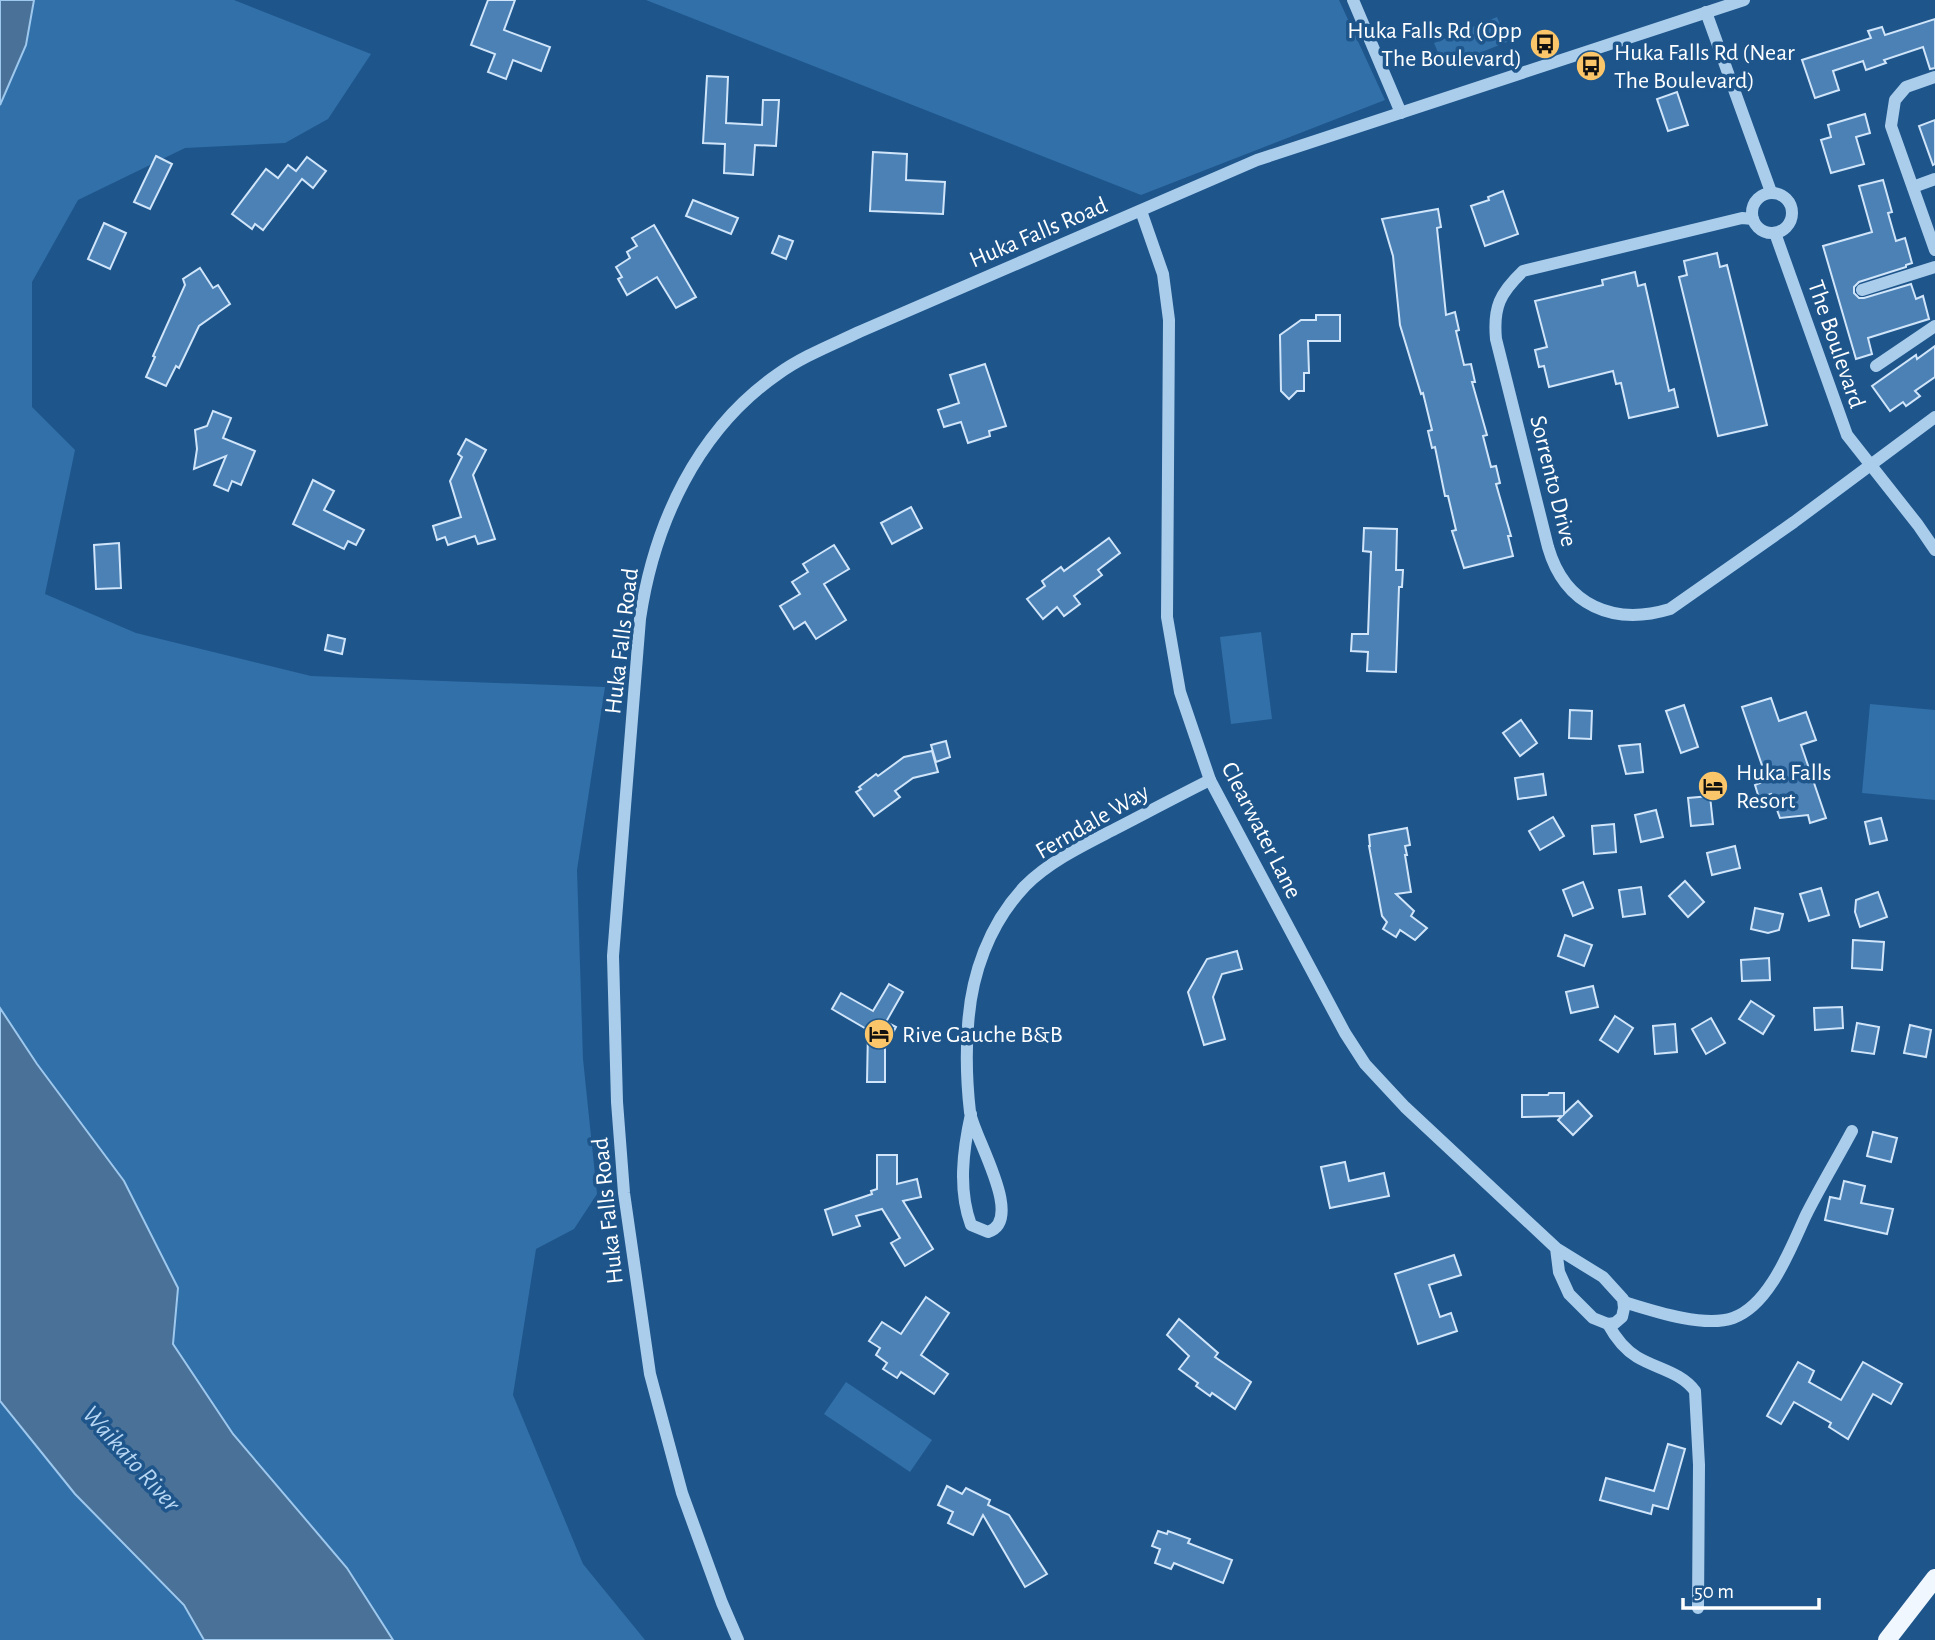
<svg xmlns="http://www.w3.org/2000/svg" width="1935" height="1640" viewBox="0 0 1935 1640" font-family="'Alegreya Sans',sans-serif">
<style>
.green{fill:#3270a9}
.water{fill:#4a7198;stroke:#9ec8ed;stroke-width:2}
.building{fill:#4b81b5;stroke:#d0e5f9;stroke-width:2}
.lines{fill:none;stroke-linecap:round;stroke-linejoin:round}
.minor{stroke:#aacdec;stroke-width:12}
.major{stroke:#f0f7ff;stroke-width:18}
.labels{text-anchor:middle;stroke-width:7;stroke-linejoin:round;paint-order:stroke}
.poi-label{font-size:24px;fill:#fff;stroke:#1e558b;text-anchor:start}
.street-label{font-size:24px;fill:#fff;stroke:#1e558b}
.water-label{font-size:26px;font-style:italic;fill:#b6d6f3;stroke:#1e558b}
</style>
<rect width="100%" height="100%" fill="#1e558b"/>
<g class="green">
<path d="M 34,0 L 234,0 L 371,54 L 328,119 L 285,143 L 185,148 L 78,200 L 32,282 L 32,407 L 75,450 L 45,594 L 136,633 L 311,676 L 605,687 L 577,870 L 583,1059 L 597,1194 L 574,1229 L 536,1249 L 513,1395 L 583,1564 L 645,1640 L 393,1640 L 347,1568 L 233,1434 L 173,1344 L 178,1288 L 0,1008 L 0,105 L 26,45 Z"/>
<path d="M 646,0 L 1339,0 L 1385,100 L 1141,195 Z"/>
<path d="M 1497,17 L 1507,42 L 1444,67 L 1434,43 Z"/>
<path d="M 1261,632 L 1272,719 L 1231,724 L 1220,637 Z"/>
<path d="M 1870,704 L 1935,710 L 1935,800 L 1862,793 Z"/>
<path d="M 846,1382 L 932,1440 L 910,1472 L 824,1414 Z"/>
<path d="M 0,1401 L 75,1494 L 184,1605 L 204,1640 L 0,1640 Z"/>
</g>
<g class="water">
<path d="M 0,0 L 34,0 L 26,45 L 0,105 Z"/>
<path d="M 0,1008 L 37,1064 L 124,1181 L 178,1288 L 173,1344 L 233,1434 L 347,1568 L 393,1640 L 204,1640 L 184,1605 L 75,1494 L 0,1401 Z"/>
</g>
<g class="building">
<path d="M 488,0 L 515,0 L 504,30 L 550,47 L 541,71 L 513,60 L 506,79 L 488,72 L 495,54 L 471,45 Z"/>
<path d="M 1935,19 L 1935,68 L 1930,69 L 1923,47 L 1884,60 L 1886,63 L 1866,70 L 1863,61 L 1833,71 L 1839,90 L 1815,98 L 1802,60 L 1871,38 L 1868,31 L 1882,27 L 1885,35 Z"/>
<path d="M 707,76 L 728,77 L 726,123 L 762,125 L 763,100 L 779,100 L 776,146 L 755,145 L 753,175 L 724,173 L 725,144 L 703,143 Z"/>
<path d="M 1677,92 L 1688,125 L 1668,131 L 1657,99 Z"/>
<path d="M 1865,114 L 1870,133 L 1856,137 L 1864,164 L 1831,173 L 1821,140 L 1831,137 L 1828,125 Z"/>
<path d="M 1935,120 L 1935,164 L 1933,165 L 1919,126 Z"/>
<path d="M 873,152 L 907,154 L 906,180 L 945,182 L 943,214 L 870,211 Z"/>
<path d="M 156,156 L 172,164 L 150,209 L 134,202 Z"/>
<path d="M 307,157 L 326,171 L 313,188 L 302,179 L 263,230 L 255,224 L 252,229 L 232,214 L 266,169 L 278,178 L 288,165 L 296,171 Z"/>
<path d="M 1883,180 L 1892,212 L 1888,213 L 1896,241 L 1905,238 L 1912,263 L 1906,265 L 1906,267 L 1859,282 L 1854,287 L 1854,293 L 1859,298 L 1864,298 L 1911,284 L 1916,299 L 1923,296 L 1929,319 L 1868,338 L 1872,354 L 1856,359 L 1823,246 L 1872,232 L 1859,186 Z"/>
<path d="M 1503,191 L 1518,234 L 1485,246 L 1471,206 L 1489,200 L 1488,197 Z"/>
<path d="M 693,200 L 738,218 L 731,234 L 686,216 Z"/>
<path d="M 1438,209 L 1441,227 L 1437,228 L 1446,315 L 1455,312 L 1459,330 L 1456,331 L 1464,365 L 1471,364 L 1475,382 L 1472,382 L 1487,435 L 1483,436 L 1491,467 L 1496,466 L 1500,483 L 1496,484 L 1511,536 L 1508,536 L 1513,556 L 1464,568 L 1452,531 L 1456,530 L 1448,496 L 1445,496 L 1435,447 L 1432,448 L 1428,431 L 1432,430 L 1423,393 L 1421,394 L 1400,325 L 1393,256 L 1382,219 Z"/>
<path d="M 104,223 L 126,233 L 110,269 L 88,259 Z"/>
<path d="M 654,225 L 696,297 L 676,308 L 657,277 L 627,295 L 618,279 L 622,277 L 616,267 L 630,258 L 627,252 L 637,246 L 632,238 Z"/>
<path d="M 779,236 L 793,241 L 786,259 L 772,253 Z"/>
<path d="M 1717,253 L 1720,267 L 1727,265 L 1767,425 L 1718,436 L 1679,277 L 1687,275 L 1684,261 Z"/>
<path d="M 200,268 L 213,288 L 218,285 L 230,304 L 199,326 L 179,368 L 176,366 L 166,386 L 146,377 L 155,357 L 153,356 L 185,285 L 183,279 Z"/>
<path d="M 1635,272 L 1638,286 L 1645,284 L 1669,391 L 1674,389 L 1678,407 L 1629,418 L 1621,383 L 1616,384 L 1613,371 L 1549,387 L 1544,366 L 1539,367 L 1535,350 L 1547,347 L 1535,301 L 1603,285 L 1602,280 Z"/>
<path d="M 1316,315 L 1340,315 L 1340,341 L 1308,341 L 1309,373 L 1304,373 L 1304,391 L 1297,391 L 1289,399 L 1281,391 L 1280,335 L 1301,320 L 1316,320 Z"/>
<path d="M 1935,346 L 1935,377 L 1915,391 L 1920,396 L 1906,406 L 1903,402 L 1890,411 L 1872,386 L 1916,355 L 1917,359 Z"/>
<path d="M 985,364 L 1006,426 L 989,431 L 990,436 L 968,443 L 961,422 L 944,427 L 938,410 L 959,403 L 950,375 Z"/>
<path d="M 213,411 L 231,418 L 223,438 L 255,451 L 241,485 L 232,481 L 228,491 L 214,485 L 226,456 L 194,469 L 197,449 L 195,430 L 207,426 Z"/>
<path d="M 466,439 L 486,450 L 473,475 L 495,539 L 478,544 L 475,536 L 448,545 L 445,537 L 437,540 L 433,526 L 461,517 L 450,481 L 462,457 L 458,454 Z"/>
<path d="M 313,480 L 334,491 L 324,510 L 364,530 L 356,545 L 348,541 L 344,549 L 293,524 Z"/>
<path d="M 911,507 L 922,528 L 892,544 L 881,523 Z"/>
<path d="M 1364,528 L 1397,529 L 1396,570 L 1403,570 L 1402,587 L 1399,587 L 1396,672 L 1367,671 L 1368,652 L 1351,651 L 1352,634 L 1368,634 L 1371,552 L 1363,551 Z"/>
<path d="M 1109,538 L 1120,553 L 1098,570 L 1102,575 L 1074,596 L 1080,604 L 1064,616 L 1057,607 L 1043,619 L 1027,599 L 1045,586 L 1042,581 L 1061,567 L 1064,571 Z"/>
<path d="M 119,543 L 121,588 L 96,589 L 94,545 Z"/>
<path d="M 834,545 L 849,569 L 824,584 L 846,620 L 816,639 L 805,622 L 794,629 L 780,606 L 800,594 L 792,582 L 808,572 L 803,564 Z"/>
<path d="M 328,635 L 345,639 L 342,654 L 325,650 Z"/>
<path d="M 1771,698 L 1779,721 L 1806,712 L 1816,740 L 1801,745 L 1826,818 L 1810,823 L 1808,815 L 1780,818 L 1771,794 L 1759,798 L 1755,785 L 1767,780 L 1742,707 Z"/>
<path d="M 1684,705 L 1698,747 L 1681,753 L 1666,711 Z"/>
<path d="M 1570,710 L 1592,711 L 1591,739 L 1569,738 Z"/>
<path d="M 1521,720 L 1537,743 L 1520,756 L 1503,733 Z"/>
<path d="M 946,741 L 950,757 L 936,762 L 931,745 Z"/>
<path d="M 1640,744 L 1643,772 L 1626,774 L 1619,746 Z"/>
<path d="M 932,751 L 938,772 L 913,778 L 895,791 L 900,797 L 874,816 L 856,792 L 861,789 L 859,787 L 876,774 L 878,776 L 904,757 Z"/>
<path d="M 1543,774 L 1546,795 L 1518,799 L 1515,778 Z"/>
<path d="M 1710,796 L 1713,824 L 1691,826 L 1688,798 Z"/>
<path d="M 1656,810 L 1663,837 L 1641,842 L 1635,815 Z"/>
<path d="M 1553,817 L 1564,836 L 1540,850 L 1529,831 Z"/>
<path d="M 1881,818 L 1887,840 L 1870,844 L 1865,822 Z"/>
<path d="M 1614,824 L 1616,852 L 1594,854 L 1592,826 Z"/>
<path d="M 1407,828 L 1410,845 L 1405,846 L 1407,855 L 1405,855 L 1411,892 L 1396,894 L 1414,911 L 1411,916 L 1427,928 L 1415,940 L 1400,930 L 1396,937 L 1383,929 L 1387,922 L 1382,916 L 1369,846 L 1370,846 L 1369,835 Z"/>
<path d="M 1735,846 L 1740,868 L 1712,875 L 1707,853 Z"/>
<path d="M 1685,881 L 1704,902 L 1688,917 L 1669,896 Z"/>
<path d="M 1583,882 L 1593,908 L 1573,916 L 1563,890 Z"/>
<path d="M 1641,887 L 1645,914 L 1623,917 L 1619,890 Z"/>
<path d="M 1821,888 L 1829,915 L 1809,921 L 1800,894 Z"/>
<path d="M 1878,892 L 1887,917 L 1860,927 L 1855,912 L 1856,900 Z"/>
<path d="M 1755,908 L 1783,914 L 1779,930 L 1768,933 L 1751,929 Z"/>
<path d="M 1565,935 L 1592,945 L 1584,966 L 1558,956 Z"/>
<path d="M 1853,940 L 1884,942 L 1882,970 L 1852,968 Z"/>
<path d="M 1237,951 L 1242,969 L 1222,974 L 1213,997 L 1225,1039 L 1204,1045 L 1188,992 L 1207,959 Z"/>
<path d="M 1769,958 L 1770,980 L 1742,981 L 1741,960 Z"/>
<path d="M 889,984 L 903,992 L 886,1022 L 896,1027 L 885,1048 L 885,1082 L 867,1082 L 868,1030 L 832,1009 L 841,993 L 873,1011 Z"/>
<path d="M 1593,986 L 1598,1007 L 1571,1013 L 1566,992 Z"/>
<path d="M 1751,1001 L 1774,1016 L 1763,1034 L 1739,1019 Z"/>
<path d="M 1842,1007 L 1843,1028 L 1815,1030 L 1814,1008 Z"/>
<path d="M 1615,1016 L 1633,1028 L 1618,1052 L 1600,1040 Z"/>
<path d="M 1711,1018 L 1725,1043 L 1706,1054 L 1692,1029 Z"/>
<path d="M 1857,1023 L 1879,1027 L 1874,1054 L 1852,1051 Z"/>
<path d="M 1675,1024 L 1677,1052 L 1655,1054 L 1653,1026 Z"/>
<path d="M 1910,1025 L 1931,1030 L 1926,1057 L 1904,1053 Z"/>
<path d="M 1549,1093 L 1564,1093 L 1564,1114 L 1578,1101 L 1592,1116 L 1573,1135 L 1558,1120 L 1562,1116 L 1522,1117 L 1522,1095 L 1548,1095 Z"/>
<path d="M 1873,1132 L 1897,1138 L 1891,1162 L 1867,1156 Z"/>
<path d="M 877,1155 L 897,1155 L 897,1184 L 917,1179 L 921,1197 L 903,1201 L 933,1249 L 905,1266 L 891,1243 L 900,1238 L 882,1209 L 856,1216 L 860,1226 L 833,1235 L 825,1210 L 872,1194 L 871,1191 L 877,1189 Z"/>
<path d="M 1345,1162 L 1349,1181 L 1384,1173 L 1389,1196 L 1330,1208 L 1321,1167 Z"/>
<path d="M 1844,1181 L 1865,1186 L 1861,1203 L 1893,1209 L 1887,1234 L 1825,1220 L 1830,1197 L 1840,1199 Z"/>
<path d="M 1454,1255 L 1461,1275 L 1429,1285 L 1440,1317 L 1451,1313 L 1457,1331 L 1418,1344 L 1395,1274 Z"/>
<path d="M 926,1297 L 949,1313 L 921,1355 L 948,1374 L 934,1394 L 901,1372 L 897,1378 L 883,1369 L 887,1363 L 876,1355 L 880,1348 L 869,1341 L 882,1322 L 901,1334 Z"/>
<path d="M 1179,1319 L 1218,1353 L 1215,1357 L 1251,1382 L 1235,1409 L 1212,1393 L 1210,1396 L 1196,1386 L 1198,1383 L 1179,1369 L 1189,1356 L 1167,1335 Z"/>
<path d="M 1798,1362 L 1814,1371 L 1809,1382 L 1841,1400 L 1863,1362 L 1902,1384 L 1891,1404 L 1873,1394 L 1848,1439 L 1829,1427 L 1831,1423 L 1794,1402 L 1781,1424 L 1767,1416 Z"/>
<path d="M 1668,1444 L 1685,1449 L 1668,1509 L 1653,1505 L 1651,1514 L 1600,1500 L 1606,1478 L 1654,1491 Z"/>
<path d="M 947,1486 L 962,1494 L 966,1488 L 990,1500 L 988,1505 L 1009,1515 L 1047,1574 L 1025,1587 L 983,1515 L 973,1535 L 948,1523 L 953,1512 L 938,1505 Z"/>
<path d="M 1158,1531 L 1167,1534 L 1168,1531 L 1190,1539 L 1188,1543 L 1232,1560 L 1223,1583 L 1174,1563 L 1171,1569 L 1155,1563 L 1160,1549 L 1152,1546 Z"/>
</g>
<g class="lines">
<g class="minor">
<path d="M 1353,0 L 1401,113"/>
<path d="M 1706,12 L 1771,192"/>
<path d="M 1935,77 L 1906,87 L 1895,100 L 1891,126 L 1935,250"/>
<path d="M 1913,187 L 1935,179"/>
<circle cx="1772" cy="213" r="20"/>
<path d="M 1141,211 L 1163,274 L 1169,320 L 1167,617 L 1180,692 L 1210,780 L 1345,1033 L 1365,1064 L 1405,1107 L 1556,1248 L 1603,1277 L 1623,1299 L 1624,1308 L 1622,1317 L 1615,1323 L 1608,1324 L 1593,1318 L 1569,1294 L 1559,1272 L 1556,1248"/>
<path d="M 1753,219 L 1742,218 L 1523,271 C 1500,293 1493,307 1496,339 L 1548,547 C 1565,606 1614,626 1670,609 L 1794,522 L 1935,417"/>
<path d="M 1775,233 L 1847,435 L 1918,525 L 1935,550"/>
<path d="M 1862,290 L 1935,267"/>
<path d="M 1876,366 L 1935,326"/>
<path d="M 971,1114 C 963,1150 958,1190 971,1225 L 988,1232 C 1026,1220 973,1136 970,1112 C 967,1086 966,1052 968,1026 C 971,975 989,924 1025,886 C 1050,861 1084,845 1115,829 C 1146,813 1178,796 1210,780"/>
<path d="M 1624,1302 C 1653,1311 1704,1328 1733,1318 C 1770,1305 1791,1247 1806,1215 C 1820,1187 1837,1159 1852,1131"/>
<path d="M 1608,1324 C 1615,1337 1624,1349 1637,1357 C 1657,1369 1681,1372 1695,1391 L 1699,1465 L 1698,1608"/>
<path d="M 738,1640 L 722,1603 L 682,1493 L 650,1374 L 624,1193 L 617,1102 L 613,956 L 640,619 C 654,524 697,430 778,374 C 803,356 832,345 859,332 L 1257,160 L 1744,0"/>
</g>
<path class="major" d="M 1887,1640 L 1935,1578"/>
</g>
<defs>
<g id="bus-disc" transform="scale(1.575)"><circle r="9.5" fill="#fbc66a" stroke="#1e558b"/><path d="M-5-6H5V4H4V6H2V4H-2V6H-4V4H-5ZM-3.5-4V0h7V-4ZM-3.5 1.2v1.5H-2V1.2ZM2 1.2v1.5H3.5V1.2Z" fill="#111"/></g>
<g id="hotel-disc" transform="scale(1.575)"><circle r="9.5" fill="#fbc66a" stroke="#1e558b"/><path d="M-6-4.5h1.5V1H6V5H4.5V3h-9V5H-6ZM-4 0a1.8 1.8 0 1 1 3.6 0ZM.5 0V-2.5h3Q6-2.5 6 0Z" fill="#111"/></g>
</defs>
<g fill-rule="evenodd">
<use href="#bus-disc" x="1545" y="44"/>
<use href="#bus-disc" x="1591" y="66"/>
<use href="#hotel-disc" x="1713" y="786"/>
<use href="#hotel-disc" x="879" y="1034"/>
</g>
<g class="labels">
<g class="poi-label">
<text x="1522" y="38" text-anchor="end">Huka Falls Rd (Opp<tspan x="1522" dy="28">The Boulevard)</tspan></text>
<text x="1614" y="60">Huka Falls Rd (Near<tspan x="1614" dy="28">The Boulevard)</tspan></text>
<text x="1736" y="780">Huka Falls<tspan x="1736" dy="28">Resort</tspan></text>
<text x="902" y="1042">Rive Gauche B&amp;B</text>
</g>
<g class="street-label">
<text transform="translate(1038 232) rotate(-23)" y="8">Huka Falls Road</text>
<text transform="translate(1837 344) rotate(71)" y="8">The Boulevard</text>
<text transform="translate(1554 481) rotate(76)" y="8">Sorrento Drive</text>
<text transform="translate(621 641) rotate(-83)" y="8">Huka Falls Road</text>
<text transform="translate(1092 821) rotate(-30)" y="8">Ferndale Way</text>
<text transform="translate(1262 830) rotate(63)" y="8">Clearwater Lane</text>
<text transform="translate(607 1211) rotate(-96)" y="8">Huka Falls Road</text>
</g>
<g class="water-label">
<text transform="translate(132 1458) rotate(48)" y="9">Waikato River</text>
</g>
</g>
<path d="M1683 1598v10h136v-10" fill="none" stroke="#ffffff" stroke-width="3.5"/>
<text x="1694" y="1598" font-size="21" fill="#ffffff" stroke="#1e558b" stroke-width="5" paint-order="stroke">50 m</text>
</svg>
